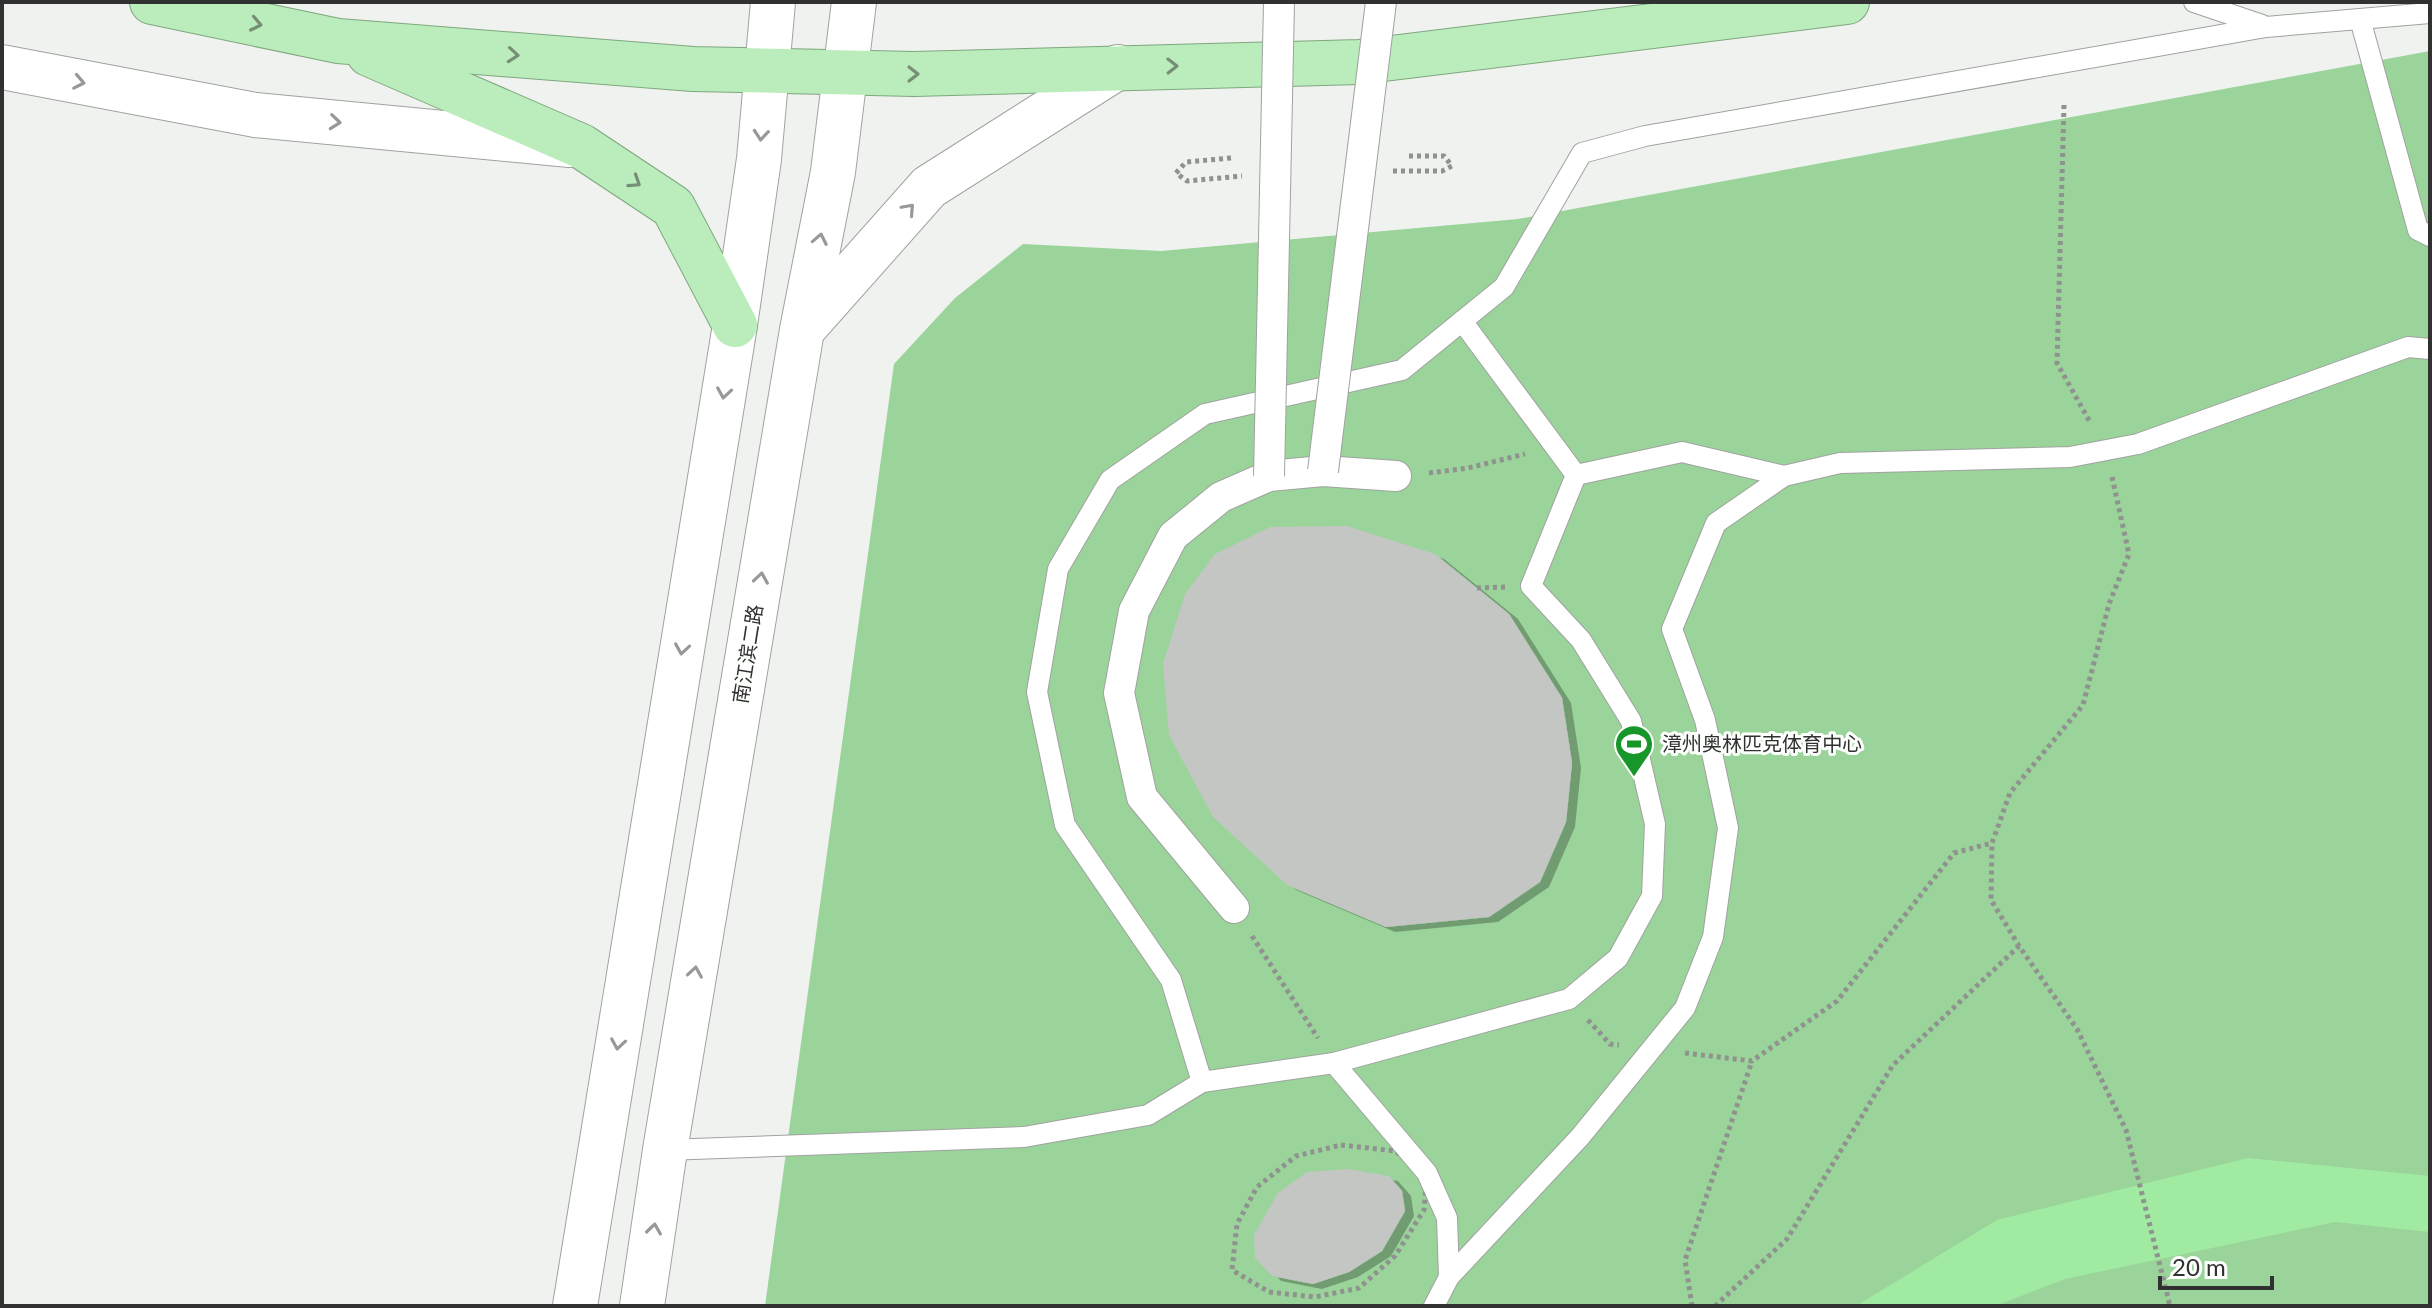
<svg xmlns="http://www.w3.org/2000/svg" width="2432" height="1308" viewBox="0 0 2432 1308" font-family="Lato,'Noto Sans SC',sans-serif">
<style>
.green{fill:#9ad49a}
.water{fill:#a1eaa1}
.building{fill:#c3c6c2;filter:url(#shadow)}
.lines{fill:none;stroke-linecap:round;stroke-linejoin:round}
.service-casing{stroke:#9fa39f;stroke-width:22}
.pedestrian-casing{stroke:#9fa39f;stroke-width:32}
.tertiary-casing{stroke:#9fa39f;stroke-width:46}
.trunk-casing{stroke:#7fa77f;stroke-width:46}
.path{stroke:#90928f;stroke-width:5;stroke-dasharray:4 4;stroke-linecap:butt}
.service{stroke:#fff;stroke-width:20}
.pedestrian{stroke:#fff;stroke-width:30}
.tertiary{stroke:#fff;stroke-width:44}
.trunk{stroke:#bbecbb;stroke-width:44}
.pedestrian-bridge-casing{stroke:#9fa39f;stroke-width:32;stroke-linecap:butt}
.pedestrian-bridge{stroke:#fff;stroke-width:30}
.oneway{stroke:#768e76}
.oneway2{stroke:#989898}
.labels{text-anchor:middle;stroke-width:6;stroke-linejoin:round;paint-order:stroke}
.street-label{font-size:20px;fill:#303130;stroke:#fdfffd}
.poi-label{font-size:20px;fill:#303130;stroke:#fdfffd;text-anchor:start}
</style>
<defs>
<filter id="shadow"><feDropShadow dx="9" dy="5" stdDeviation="0" flood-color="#0004"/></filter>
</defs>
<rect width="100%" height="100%" fill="#eff2ee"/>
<path class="green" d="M 2430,51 L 2430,1306 L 765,1306 L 894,364 L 955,298 L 1023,244 L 1161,251 L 1518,219 Z"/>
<path class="water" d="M 2248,1158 L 2430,1176 L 2430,1232 L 2335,1222 L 2065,1279 L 1995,1306 L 1856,1306 L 1997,1220 Z"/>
<g class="building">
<path d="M 1347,526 L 1435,554 L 1509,614 L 1562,698 L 1572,763 L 1566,822 L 1540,882 L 1489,917 L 1386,927 L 1287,885 L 1213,817 L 1169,735 L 1163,664 L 1185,594 L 1215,554 L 1270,527 Z"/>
<path d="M 1348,1169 L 1389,1176 L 1402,1191 L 1405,1211 L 1382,1251 L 1349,1272 L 1313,1284 L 1272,1276 L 1255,1258 L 1254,1235 L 1278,1193 L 1307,1172 Z"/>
</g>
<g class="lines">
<g class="service-casing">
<g id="service">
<path d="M 2194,2 L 2262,25"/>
<path d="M 2360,19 L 2418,230 L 2430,236"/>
<path d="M 1576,475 L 1682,452 L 1784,476"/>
<path d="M 1334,1063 L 1427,1173 L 1447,1218 L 1449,1277"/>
<path d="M 1202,1082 L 1171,980 L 1065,825 L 1037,692 L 1058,569 L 1110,480 L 1205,414 L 1402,370 L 1504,287 L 1582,153 L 1645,136 L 2266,27 L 2430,13"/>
<path d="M 665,1150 L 1024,1137 L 1148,1115 L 1202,1082 L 1334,1063 L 1569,999 L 1618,958 L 1652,896 L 1655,824 L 1631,721 L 1581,640 L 1531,586 L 1576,475 L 1462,321"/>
<path d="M 1434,1306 L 1449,1277 L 1580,1137 L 1685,1008 L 1713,937 L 1728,828 L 1705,720 L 1672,629 L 1716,523 L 1784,476 L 1840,463 L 2070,457 L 2138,444 L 2408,347 L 2430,349"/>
</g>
</g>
<g class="pedestrian-casing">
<path id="pedestrian" d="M 1234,908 L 1142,797 L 1119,693 L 1134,611 L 1173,536 L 1221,497 L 1269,476 L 1323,471 L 1396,476"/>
</g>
<g class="tertiary-casing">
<g id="tertiary">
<path d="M 2,67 L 255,115 L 570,145"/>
<path d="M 803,329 L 929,187 L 1118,67"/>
<path d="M 575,1306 L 735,325 L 759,159 L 773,2"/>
<path d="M 642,1306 L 665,1150 L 802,330 L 833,172 L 854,2"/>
</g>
</g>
<g class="trunk-casing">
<g id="trunk">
<path d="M 152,2 L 338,41 L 693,69 L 914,74 L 1359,62 L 1847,2"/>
<path d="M 369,54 L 581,146 L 673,207 L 735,325"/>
</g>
</g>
<g class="path">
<path d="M 2064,105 L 2057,363 L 2091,424"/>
<path d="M 1231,158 L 1186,162 L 1176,173 L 1187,181 L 1242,176"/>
<path d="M 1393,171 L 1442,171 L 1452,166 L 1444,156 L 1408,156"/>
<path d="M 1429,473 L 1468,468 L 1525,454"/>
<path d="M 2112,477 L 2129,554 L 2109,604 L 2083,705 L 2010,793 L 1992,843 L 1991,900 L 2019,946 L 2077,1029 L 2126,1130 L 2170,1306"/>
<path d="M 1477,588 L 1506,587"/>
<path d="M 1252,936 L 1318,1038"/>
<path d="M 1588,1020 L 1610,1044 L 1619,1045"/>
<path d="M 1685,1053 L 1752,1061 L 1837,1001 L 1954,853 L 1992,843"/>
<path d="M 1341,1145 L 1395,1151 L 1427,1173 L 1424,1210 L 1395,1256 L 1359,1288 L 1315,1297 L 1269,1292 L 1232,1270 L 1237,1224 L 1257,1187 L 1296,1156 Z"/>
<path d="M 1692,1306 L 1685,1260 L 1752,1061"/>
<path d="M 1715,1306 L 1787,1239 L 1893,1065 L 2019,946"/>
</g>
<use href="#service" class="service"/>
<use href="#pedestrian" class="pedestrian"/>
<use href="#tertiary" class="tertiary"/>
<use href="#trunk" class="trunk"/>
<g class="pedestrian-bridge-casing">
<g id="pedestrian-bridge">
<path d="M 1323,471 L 1381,2"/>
<path d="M 1269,476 L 1279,2"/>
</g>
</g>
<use href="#pedestrian-bridge" class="pedestrian-bridge"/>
</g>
<defs><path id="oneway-chevron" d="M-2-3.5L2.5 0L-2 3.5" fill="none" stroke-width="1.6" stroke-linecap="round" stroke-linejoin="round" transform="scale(2)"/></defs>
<g class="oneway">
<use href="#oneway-chevron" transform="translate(256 24) rotate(12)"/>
<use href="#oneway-chevron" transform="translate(513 55) rotate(5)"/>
<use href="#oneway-chevron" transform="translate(1172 66) rotate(-1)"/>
<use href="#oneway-chevron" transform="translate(913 74)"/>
<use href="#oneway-chevron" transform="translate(635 182) rotate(33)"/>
</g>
<g class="oneway2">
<use href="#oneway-chevron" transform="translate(79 82) rotate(11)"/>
<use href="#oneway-chevron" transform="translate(335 122) rotate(6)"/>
<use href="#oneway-chevron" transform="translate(761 135) rotate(95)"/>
<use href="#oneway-chevron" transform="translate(909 209) rotate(-48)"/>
<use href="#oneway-chevron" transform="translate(820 239) rotate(-79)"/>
<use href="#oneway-chevron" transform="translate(724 393) rotate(99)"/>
<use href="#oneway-chevron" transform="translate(761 578) rotate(-81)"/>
<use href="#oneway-chevron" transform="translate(682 649) rotate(99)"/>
<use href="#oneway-chevron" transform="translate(695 972) rotate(-81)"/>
<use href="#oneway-chevron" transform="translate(618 1044) rotate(99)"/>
<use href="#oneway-chevron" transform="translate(654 1229) rotate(-82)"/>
</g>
<defs>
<g id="stadium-pin" transform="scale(2)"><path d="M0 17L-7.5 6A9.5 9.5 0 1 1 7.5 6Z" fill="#179629" stroke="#fdfffd"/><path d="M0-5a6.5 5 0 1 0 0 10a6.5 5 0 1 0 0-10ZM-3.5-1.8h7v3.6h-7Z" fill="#fff"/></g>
</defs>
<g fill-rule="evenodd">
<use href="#stadium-pin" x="1634" y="744"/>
</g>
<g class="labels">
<g class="street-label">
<text transform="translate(748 654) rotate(-81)" y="7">南江滨二路</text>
</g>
<g class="poi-label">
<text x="1662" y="751">漳州奥林匹克体育中心</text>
</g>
</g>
<rect width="2432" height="1308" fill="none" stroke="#303130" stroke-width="8"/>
<path d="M2160 1276v12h112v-12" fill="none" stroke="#303130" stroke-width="4"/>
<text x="2172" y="1276" font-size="24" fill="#303130" stroke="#fdfffd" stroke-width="6" paint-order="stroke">20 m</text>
</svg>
